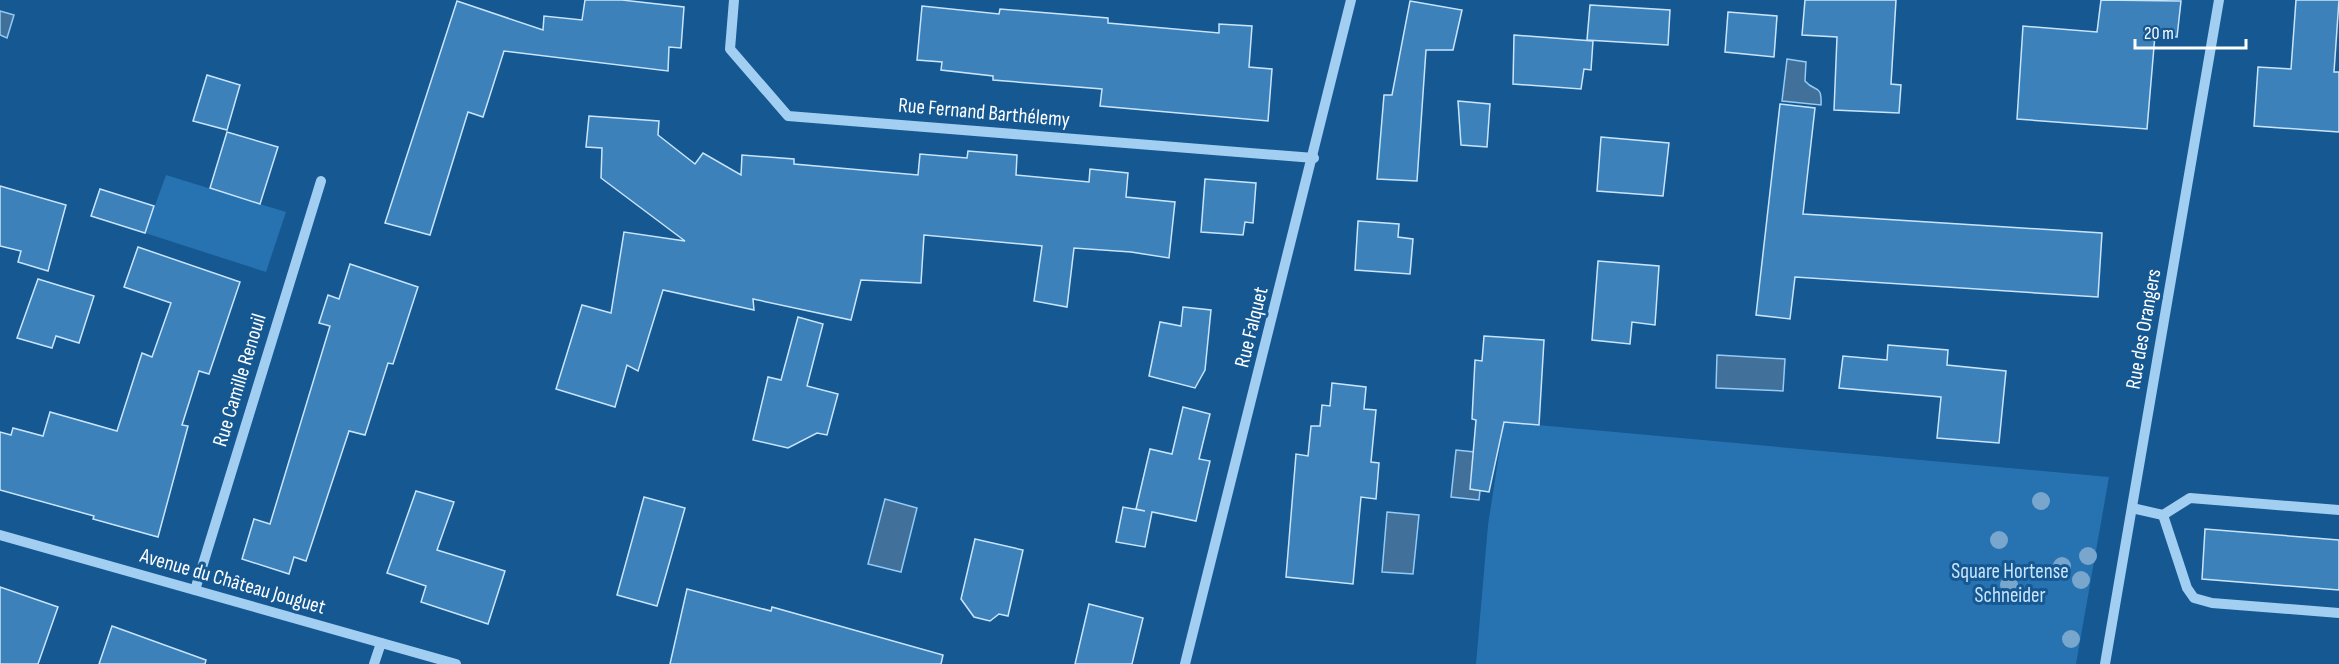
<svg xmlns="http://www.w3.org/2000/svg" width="2339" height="664" viewBox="0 0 2339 664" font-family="'Sofia Sans Condensed',sans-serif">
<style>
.green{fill:#2772b1}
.water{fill:#41709b;stroke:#94caf4;stroke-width:1.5}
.building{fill:#3d81ba;stroke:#c9e5fc;stroke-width:1.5}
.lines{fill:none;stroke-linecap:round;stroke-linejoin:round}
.minor{stroke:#a2cef1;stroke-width:10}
.tree{fill:#78a6cc}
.labels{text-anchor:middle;stroke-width:6;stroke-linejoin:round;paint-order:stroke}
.street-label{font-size:21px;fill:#fff;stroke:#155892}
.park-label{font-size:21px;fill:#c9e5fc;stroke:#155892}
</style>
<rect width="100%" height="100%" fill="#155892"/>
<g class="green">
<path d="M 166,175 L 286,212 L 266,272 L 145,233 Z"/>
<path d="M 1504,422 L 2109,477 L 2076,664 L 1476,664 L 1488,525 Z"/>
</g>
<g class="water">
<path d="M 0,11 L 14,15 L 7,38 L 0,35 Z"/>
<path d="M 1787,59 L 1806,62 L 1805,81 C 1815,93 1822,83 1821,105 L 1782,101 Z"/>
<path d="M 1717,355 L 1785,359 L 1783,391 L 1716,388 Z"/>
<path d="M 1456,450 L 1484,453 L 1479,500 L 1451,497 Z"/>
<path d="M 885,499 L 917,508 L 901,572 L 868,564 Z"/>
<path d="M 1387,512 L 1419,515 L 1413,574 L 1382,572 Z"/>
</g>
<g class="building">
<path d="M 585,0 L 622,0 L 684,7 L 681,48 L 669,47 L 668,71 L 504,51 L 483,117 L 468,112 L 430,235 L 385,223 L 457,1 L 543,30 L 544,16 L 582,20 Z"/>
<path d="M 1805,0 L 1896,0 L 1891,84 L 1901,85 L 1899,113 L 1834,110 L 1837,37 L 1802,35 Z"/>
<path d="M 2101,0 L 2181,1 L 2177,37 L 2155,35 L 2147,129 L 2017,119 L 2023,26 L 2097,32 Z"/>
<path d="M 2296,0 L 2339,0 L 2334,72 L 2339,72 L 2339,132 L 2254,126 L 2258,67 L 2291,69 Z"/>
<path d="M 1410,1 L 1462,10 L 1453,50 L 1426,50 L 1417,181 L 1377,179 L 1384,95 L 1392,95 Z"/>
<path d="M 1590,5 L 1670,10 L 1668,45 L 1587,40 Z"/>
<path d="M 922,6 L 999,14 L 1000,9 L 1108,18 L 1108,23 L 1219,33 L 1219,24 L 1252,26 L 1249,67 L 1272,69 L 1268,121 L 1100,106 L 1102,89 L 993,80 L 993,76 L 941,70 L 942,62 L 917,60 Z"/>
<path d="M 1728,12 L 1777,16 L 1774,57 L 1725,52 Z"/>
<path d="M 1514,35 L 1593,41 L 1591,70 L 1584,69 L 1581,89 L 1513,84 Z"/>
<path d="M 207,75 L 240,85 L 227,130 L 193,121 Z"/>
<path d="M 1458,101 L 1490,104 L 1487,147 L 1461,145 Z"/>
<path d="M 1780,104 L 1815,108 L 1803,214 L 2102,233 L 2098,297 L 1795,277 L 1790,319 L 1756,315 Z"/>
<path d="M 589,116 L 659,121 L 658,135 L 695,164 L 703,153 L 741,175 L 742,155 L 794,159 L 794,164 L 918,175 L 920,154 L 967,158 L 968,151 L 1017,155 L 1016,175 L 1089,182 L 1090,169 L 1128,173 L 1126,197 L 1175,202 L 1169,258 L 1131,252 L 1074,248 L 1067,307 L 1034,301 L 1042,246 L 924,235 L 921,283 L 861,280 L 851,320 L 753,299 L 754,310 L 663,290 L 638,371 L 627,365 L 615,407 L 556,389 L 582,305 L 611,313 L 624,232 L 685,241 L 601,178 L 602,148 L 586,147 Z"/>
<path d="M 227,132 L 278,147 L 260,204 L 210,188 Z"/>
<path d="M 1601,137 L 1669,143 L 1663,196 L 1597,191 Z"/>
<path d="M 1205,179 L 1256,183 L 1253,223 L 1245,222 L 1243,235 L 1201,232 Z"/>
<path d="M 0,186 L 66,205 L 48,271 L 18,262 L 21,251 L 0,246 Z"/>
<path d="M 100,189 L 154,206 L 145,233 L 91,216 Z"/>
<path d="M 1358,221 L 1399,224 L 1398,237 L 1413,239 L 1410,274 L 1355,270 Z"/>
<path d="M 138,247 L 240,282 L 209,374 L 199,371 L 182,425 L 188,426 L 158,537 L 93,519 L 94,516 L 0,490 L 0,432 L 11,435 L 13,428 L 43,436 L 50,412 L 117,431 L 142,353 L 152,357 L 171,303 L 124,287 Z"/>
<path d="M 1598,261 L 1659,266 L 1655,325 L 1632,322 L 1630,344 L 1592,340 Z"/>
<path d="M 350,264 L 418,287 L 393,364 L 388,363 L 365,435 L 349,431 L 306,561 L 294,557 L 289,574 L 242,559 L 254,519 L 270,524 L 330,326 L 319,323 L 328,295 L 339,299 Z"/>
<path d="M 38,279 L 94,296 L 79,343 L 56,336 L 52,348 L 17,338 Z"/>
<path d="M 1183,307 L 1211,310 L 1205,370 L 1195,388 L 1149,376 L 1160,322 L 1181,326 Z"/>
<path d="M 798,317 L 823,324 L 807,386 L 838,394 L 827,435 L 817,433 L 788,448 L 753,440 L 768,377 L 781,380 Z"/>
<path d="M 1484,336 L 1544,340 L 1539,425 L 1504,422 L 1489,492 L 1470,489 L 1476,420 L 1472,419 L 1475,360 L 1482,361 Z"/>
<path d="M 1888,345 L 1948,350 L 1947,365 L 2006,371 L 1999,443 L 1937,438 L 1941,397 L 1839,388 L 1843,356 L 1887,360 Z"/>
<path d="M 1332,383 L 1366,387 L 1364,409 L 1376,410 L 1371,462 L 1379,463 L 1376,499 L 1361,497 L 1353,584 L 1286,577 L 1296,454 L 1308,456 L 1311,426 L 1320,426 L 1322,405 L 1330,406 Z"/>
<path d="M 1183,407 L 1210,414 L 1199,459 L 1210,461 L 1196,521 L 1152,512 L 1145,547 L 1116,542 L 1123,507 L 1145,511 L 1136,509 L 1150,449 L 1172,454 Z"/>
<path d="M 416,491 L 454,502 L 437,550 L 505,571 L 488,624 L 421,602 L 426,586 L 387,573 Z"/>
<path d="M 644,497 L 685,508 L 657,606 L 617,595 Z"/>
<path d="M 2205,529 L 2339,540 L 2339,590 L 2202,579 Z"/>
<path d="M 975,539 L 1023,550 L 1008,616 L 999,614 L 990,621 L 974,617 L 961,599 Z"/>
<path d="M 0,587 L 58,607 L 38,664 L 0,664 Z"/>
<path d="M 687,589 L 771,611 L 772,607 L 943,655 L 941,664 L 670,664 Z"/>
<path d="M 1089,604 L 1143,618 L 1132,664 L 1075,664 Z"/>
<path d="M 112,626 L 206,660 L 205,664 L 99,664 Z"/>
</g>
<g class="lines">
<g class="minor">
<path d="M 734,0 L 730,49 L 788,116 L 1314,158"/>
<path d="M 2132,508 L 2163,515 L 2190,498 L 2339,510"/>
<path d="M 2163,515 L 2187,588 L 2194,598 L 2212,603 L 2339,613"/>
<path d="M 0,535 L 456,664"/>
<path d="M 195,590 L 321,181"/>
<path d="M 374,664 L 381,643"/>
<path d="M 1185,664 L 1351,0"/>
<path d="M 2105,664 L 2219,0"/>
</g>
</g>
<g class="tree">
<circle cx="2041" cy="501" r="9"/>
<circle cx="1999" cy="540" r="9"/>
<circle cx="2088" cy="556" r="9"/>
<circle cx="2062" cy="566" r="9"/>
<circle cx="2081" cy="580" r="9"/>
<circle cx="2009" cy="585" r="9"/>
<circle cx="2071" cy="639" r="9"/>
</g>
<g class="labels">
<g class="street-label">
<text transform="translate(984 112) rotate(5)" y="7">Rue Fernand Barthélemy</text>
<text transform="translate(1251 327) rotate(-76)" y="7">Rue Falquet</text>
<text transform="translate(2143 329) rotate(-80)" y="7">Rue des Orangers</text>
<text transform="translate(239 380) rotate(-73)" y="7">Rue Camille Renouil</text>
<text transform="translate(233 581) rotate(16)" y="7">Avenue du Château Jouguet</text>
</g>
<g class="park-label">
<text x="2010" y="578">Square Hortense<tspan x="2010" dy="24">Schneider</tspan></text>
</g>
</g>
<path d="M2135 39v9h111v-9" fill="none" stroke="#ffffff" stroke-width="3"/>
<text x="2144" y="39" font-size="18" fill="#ffffff" stroke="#155892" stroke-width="4.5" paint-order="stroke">20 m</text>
</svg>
